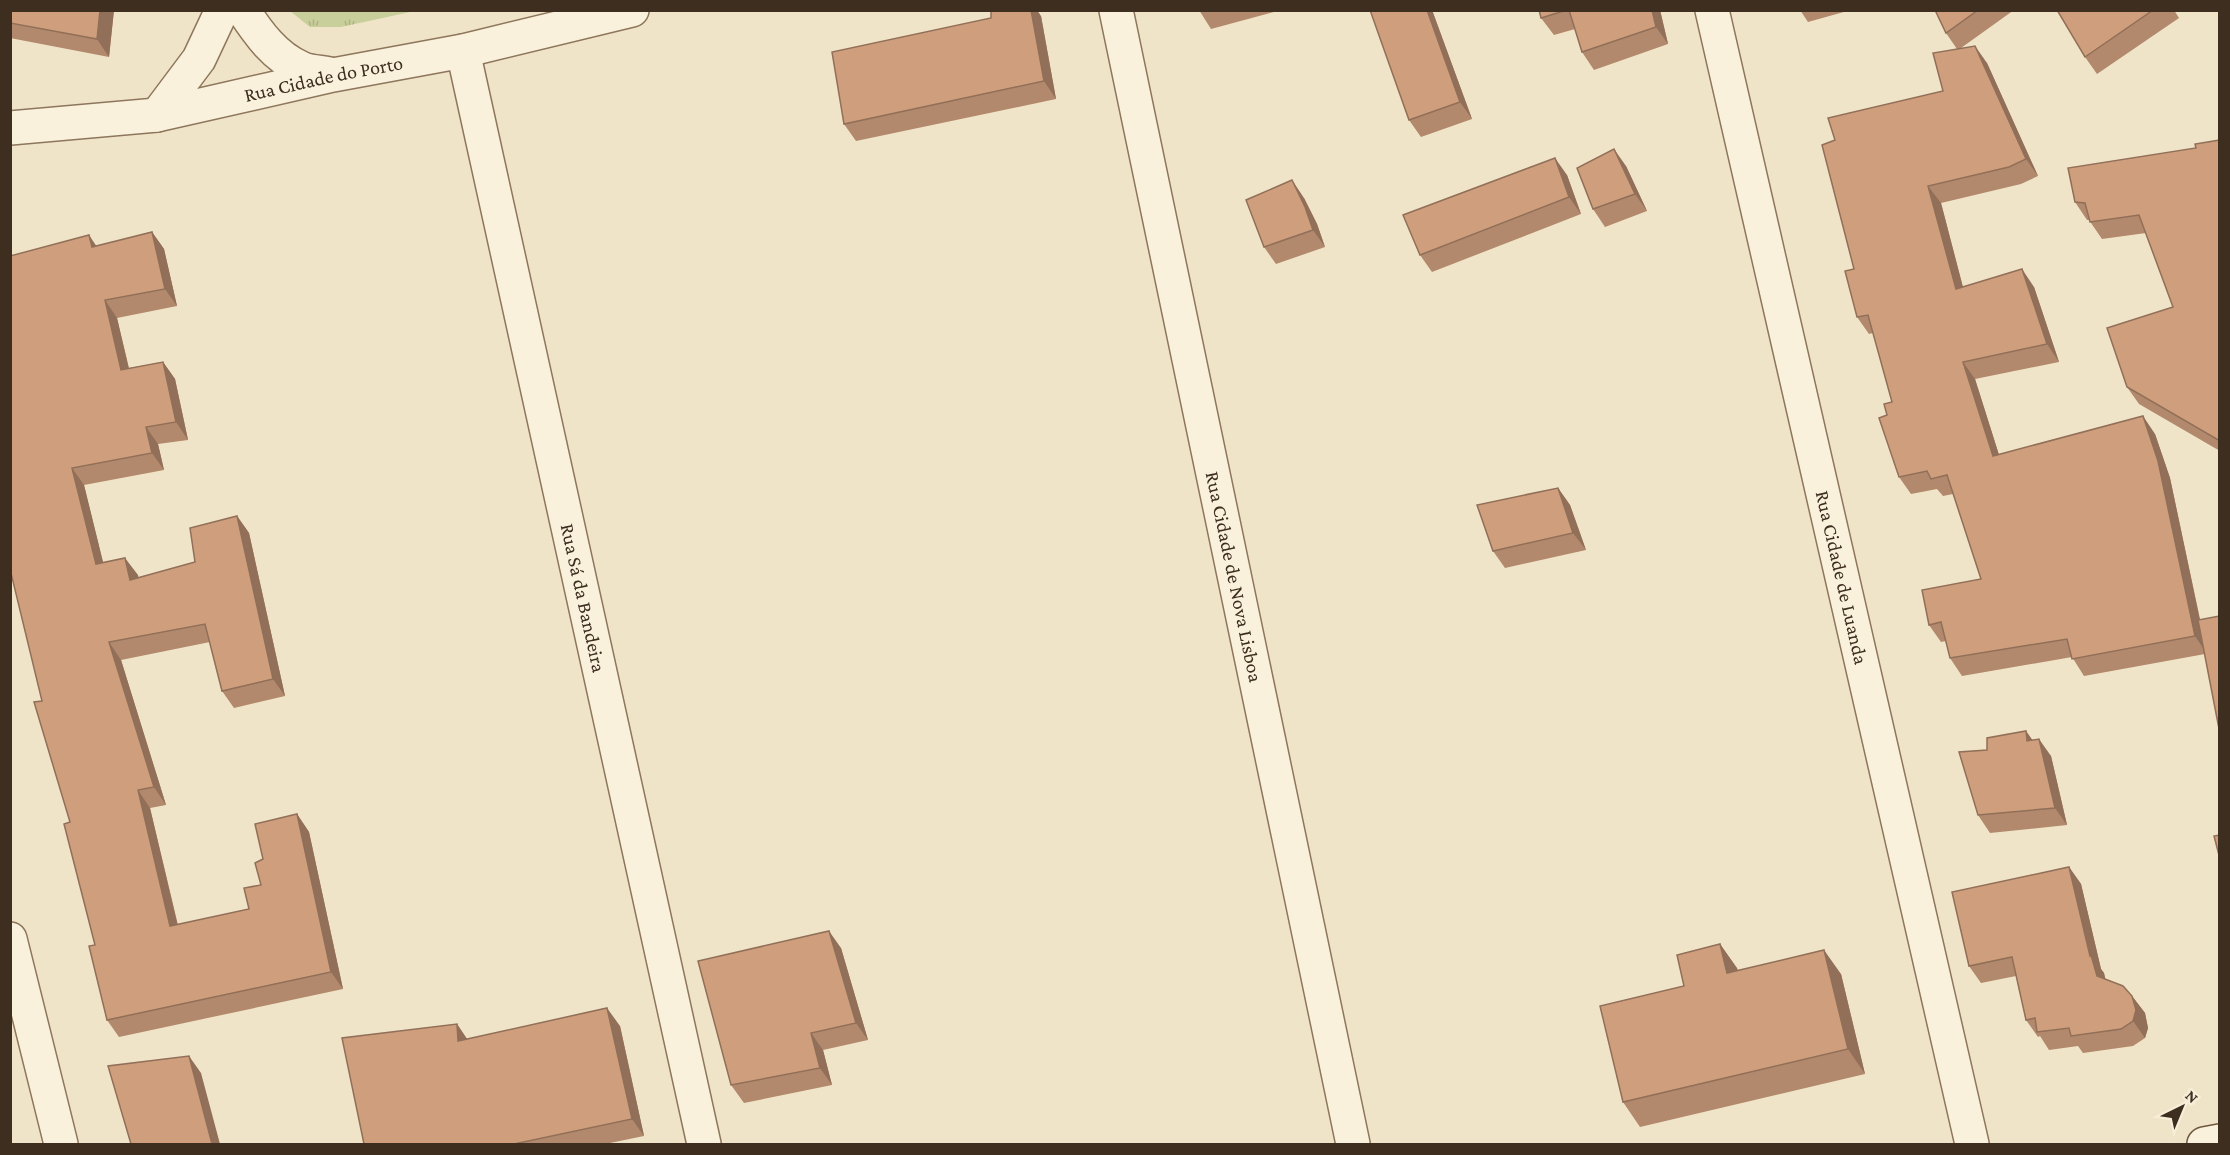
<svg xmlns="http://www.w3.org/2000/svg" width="2230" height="1155" viewBox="0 0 2230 1155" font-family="'Crimson Pro',serif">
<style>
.grass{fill:url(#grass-tufts)}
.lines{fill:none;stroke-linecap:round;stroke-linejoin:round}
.street-casing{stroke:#8d765c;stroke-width:36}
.secondary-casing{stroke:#6f573f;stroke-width:36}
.street{stroke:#faf1dc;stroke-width:33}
.secondary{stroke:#faf1dc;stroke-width:33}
.wall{fill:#b2896c}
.shaded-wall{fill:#916f58}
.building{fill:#cf9f7d;stroke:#916f58;stroke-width:1.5}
.labels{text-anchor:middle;stroke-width:4.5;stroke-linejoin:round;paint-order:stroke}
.street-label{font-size:20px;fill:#3d2e20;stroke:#f7eed8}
</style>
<defs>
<pattern id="grass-tufts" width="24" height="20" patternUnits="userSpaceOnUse" patternTransform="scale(1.5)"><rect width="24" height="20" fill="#c9cf9b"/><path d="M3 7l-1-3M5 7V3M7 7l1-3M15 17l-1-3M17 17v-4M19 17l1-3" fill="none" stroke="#aeb285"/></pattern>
</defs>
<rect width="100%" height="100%" fill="#f0e4c8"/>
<path class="grass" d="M 290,11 L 290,10 L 415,11 L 341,27 L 310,27 Z"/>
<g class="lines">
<g class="street-casing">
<g id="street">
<path d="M 243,10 C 258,33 275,57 301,68 C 309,72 321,72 330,74"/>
<path id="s1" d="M 1116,10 L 1353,1144"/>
<path id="s2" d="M 1712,10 L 1972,1144"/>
<path id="s3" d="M 463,51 L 704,1144"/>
<path d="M 157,115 L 199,59 L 222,10"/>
<path id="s4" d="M 10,128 L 157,115 L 333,75 L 463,51 L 632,10"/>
<path d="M 10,939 L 61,1144"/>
</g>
</g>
<g class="secondary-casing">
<path id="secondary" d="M 2204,1144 L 2220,1141"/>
</g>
<use href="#street" class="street"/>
<use href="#secondary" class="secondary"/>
</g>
<g class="wall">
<path d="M 10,10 L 114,10 L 109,57 L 10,38 Z"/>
<path d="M 1199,10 L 1281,10 L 1211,29 Z"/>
<path d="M 1432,10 L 1472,119 L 1421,137 L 1409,120 Z"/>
<path d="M 1539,10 L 1660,10 L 1668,44 L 1594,70 L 1582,52 L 1575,29 L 1554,35 L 1541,18 Z"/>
<path d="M 1800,10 L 1851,10 L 1808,22 Z"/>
<path d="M 1935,10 L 2014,10 L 1961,48 L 1987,63 L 2038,176 L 2021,184 L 1941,203 L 1963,287 L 2034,287 L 2059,362 L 1975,379 L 1999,455 L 2155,434 L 2170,478 L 2200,619 L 2205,654 L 2084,676 L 2072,657 L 1962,676 L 1950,658 L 1946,641 L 1941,642 L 1929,625 L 1981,579 L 1953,494 L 1943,496 L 1937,489 L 1911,494 L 1899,477 L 1887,415 L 1892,402 L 1873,333 L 1869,334 L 1857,317 L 1854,269 L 1835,140 L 1943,91 L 1957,49 L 1946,33 Z"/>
<path d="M 2057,10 L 2174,10 L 2179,18 L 2097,74 L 2085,57 Z"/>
<path d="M 1041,16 L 1056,99 L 856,141 L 844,124 Z"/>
<path d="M 2220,140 L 2220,451 L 2139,404 L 2127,387 L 2173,307 L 2146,233 L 2102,239 L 2089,220 L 2087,220 L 2075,202 L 2196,148 Z"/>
<path d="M 1626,166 L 1647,211 L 1605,227 L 1593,209 Z"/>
<path d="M 1567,175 L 1581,214 L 1432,272 L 1420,255 Z"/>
<path d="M 1304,198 L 1317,224 L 1325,247 L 1276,264 L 1264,247 Z"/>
<path d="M 152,232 L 164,249 L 177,306 L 117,318 L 129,368 L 163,362 L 175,379 L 188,440 L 158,444 L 164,470 L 84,485 L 103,563 L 138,575 L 138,578 L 195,562 L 237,516 L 249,533 L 285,696 L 234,708 L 222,691 L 210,642 L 121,660 L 166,805 L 150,808 L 178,925 L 249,909 L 261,885 L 263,859 L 297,814 L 309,832 L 343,989 L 119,1037 L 107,1020 L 95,945 L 70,822 L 42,701 L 97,246 Z"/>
<path d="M 1558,488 L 1570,505 L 1586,550 L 1505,568 L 1493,551 Z"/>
<path d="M 2026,731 L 2032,740 L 2051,756 L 2067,825 L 1990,833 L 1978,815 L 1987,750 Z"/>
<path d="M 2069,867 L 2081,884 L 2101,969 L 2104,973 L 2105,979 L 2132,996 L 2145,1013 L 2148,1028 L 2145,1038 L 2133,1046 L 2083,1053 L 2078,1046 L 2049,1050 L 2040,1036 L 2038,1037 L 2026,1020 L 2016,976 L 1981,983 L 1969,966 Z"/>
<path d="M 1720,944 L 1738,970 L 1841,974 L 1865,1074 L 1640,1127 L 1623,1102 L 1684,986 Z"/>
<path d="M 841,948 L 868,1040 L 823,1050 L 832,1085 L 744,1103 L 731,1085 Z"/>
<path d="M 457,1024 L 467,1039 L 620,1026 L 644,1136 L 605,1144 L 364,1144 Z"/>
</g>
<g class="shaded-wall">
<path d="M 100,10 L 114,10 L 109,57 L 97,39 Z"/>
<path d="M 1031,10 L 1037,10 L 1041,16 L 1056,99 L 1044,81 Z"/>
<path d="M 1427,10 L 1432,10 L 1472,119 L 1460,102 Z"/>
<path d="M 1652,10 L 1660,10 L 1668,44 L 1656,27 Z"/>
<path d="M 1975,46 L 1987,63 L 2038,176 L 2026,159 Z"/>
<path d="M 1614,149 L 1626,166 L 1647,211 L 1635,194 Z"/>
<path d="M 1555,158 L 1567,175 L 1581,214 L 1569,197 Z"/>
<path d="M 1292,180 L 1304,198 L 1317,224 L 1325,247 L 1313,230 Z"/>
<path d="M 1928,186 L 1941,203 L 1968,307 L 1956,289 Z"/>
<path d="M 152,232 L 164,249 L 177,306 L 165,289 Z"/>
<path d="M 89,235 L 101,253 L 92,247 Z"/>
<path d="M 2022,269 L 2034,287 L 2059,362 L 2047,344 Z"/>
<path d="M 105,300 L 117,318 L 133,387 L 121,370 Z"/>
<path d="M 163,362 L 175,379 L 188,440 L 176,422 Z"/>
<path d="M 1963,362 L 1975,379 L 2005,474 L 1993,456 Z"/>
<path d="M 2143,416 L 2155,434 L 2170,478 L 2207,654 L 2195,636 Z"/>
<path d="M 146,427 L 158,444 L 164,470 L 152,453 Z"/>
<path d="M 72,468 L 84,485 L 108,582 L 96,564 Z"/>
<path d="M 1558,488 L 1570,505 L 1586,550 L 1573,533 Z"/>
<path d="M 237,516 L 249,533 L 285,696 L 273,679 Z"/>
<path d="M 125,558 L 138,575 L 142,597 L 130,580 Z"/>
<path d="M 109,642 L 121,660 L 166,805 L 154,787 Z"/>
<path d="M 2026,731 L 2038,748 L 2027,741 Z"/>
<path d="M 2039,739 L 2051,756 L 2067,825 L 2055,808 Z"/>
<path d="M 138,790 L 150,808 L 182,944 L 170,926 Z"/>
<path d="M 297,814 L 309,832 L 343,989 L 331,972 Z"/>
<path d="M 2069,867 L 2081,884 L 2101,969 L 2104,973 L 2109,994 L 2097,976 L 2090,956 Z"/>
<path d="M 829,931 L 841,948 L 868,1040 L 856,1023 Z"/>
<path d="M 1720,944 L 1737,968 L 1744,997 L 1727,973 Z"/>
<path d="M 1824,950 L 1841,974 L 1865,1074 L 1848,1049 Z"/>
<path d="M 2132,996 L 2145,1013 L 2148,1028 L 2145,1038 L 2133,1021 Z"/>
<path d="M 607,1008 L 620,1026 L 644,1136 L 632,1119 Z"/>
<path d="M 457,1024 L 469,1042 L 458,1041 Z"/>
<path d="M 811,1033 L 823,1050 L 832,1085 L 820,1068 Z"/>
<path d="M 189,1056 L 201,1073 L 220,1144 L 212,1144 Z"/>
</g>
<g class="building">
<path d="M 10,10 L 100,10 L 97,39 L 10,23 Z"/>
<path d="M 991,10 L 1031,10 L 1044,81 L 844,124 L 832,52 L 991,18 Z"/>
<path d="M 1370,10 L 1427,10 L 1460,102 L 1409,120 Z"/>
<path d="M 1539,10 L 1567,10 L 1541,18 Z"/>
<path d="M 1569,10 L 1652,10 L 1656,27 L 1582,52 Z"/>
<path d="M 1935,10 L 1978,10 L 1946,33 Z"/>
<path d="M 2057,10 L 2153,10 L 2085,57 Z"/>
<path d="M 1975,46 L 2026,159 L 2009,167 L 1928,186 L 1956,289 L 2022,269 L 2047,344 L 1963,362 L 1993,456 L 2143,416 L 2158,461 L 2195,636 L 2072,659 L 2067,639 L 1950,658 L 1941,622 L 1929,625 L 1922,590 L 1981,579 L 1947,475 L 1931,479 L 1927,471 L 1899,477 L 1879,418 L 1887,415 L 1884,404 L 1892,402 L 1868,315 L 1857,317 L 1845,271 L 1854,269 L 1822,145 L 1835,140 L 1828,118 L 1943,91 L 1933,53 Z"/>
<path d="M 2220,140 L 2220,441 L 2127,387 L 2107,328 L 2173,307 L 2139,215 L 2090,222 L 2085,203 L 2075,202 L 2068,168 L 2196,148 L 2195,144 Z"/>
<path d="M 1614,149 L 1635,194 L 1593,209 L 1577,168 Z"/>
<path d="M 1555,158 L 1569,197 L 1420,255 L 1403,215 Z"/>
<path d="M 1292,180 L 1305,207 L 1313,230 L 1264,247 L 1246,200 Z"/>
<path d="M 152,232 L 165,289 L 105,300 L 121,370 L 163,362 L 176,422 L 146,427 L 152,453 L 72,468 L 96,564 L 125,558 L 130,580 L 195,562 L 190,528 L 237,516 L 273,679 L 222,691 L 205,624 L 109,642 L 154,787 L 138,790 L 170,926 L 249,909 L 244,888 L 261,885 L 255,863 L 263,859 L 255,824 L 297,814 L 331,972 L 107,1020 L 89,946 L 95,945 L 64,824 L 70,822 L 34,702 L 42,701 L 10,569 L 10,256 L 89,235 L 92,247 Z"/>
<path d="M 1558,488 L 1573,533 L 1493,551 L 1477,505 Z"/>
<path d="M 2220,616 L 2220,734 L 2198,620 Z"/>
<path d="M 2026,731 L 2027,741 L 2039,739 L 2055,808 L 1978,815 L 1959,752 L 1987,750 L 1987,738 Z"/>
<path d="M 2220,835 L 2220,859 L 2214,836 Z"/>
<path d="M 2069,867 L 2090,956 L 2091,955 L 2097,976 L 2123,986 L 2132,996 L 2136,1010 L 2133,1021 L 2121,1029 L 2071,1036 L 2069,1028 L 2037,1032 L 2035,1018 L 2026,1020 L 2012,957 L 1969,966 L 1952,892 Z"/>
<path d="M 829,931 L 856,1023 L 811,1033 L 820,1068 L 731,1085 L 698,961 Z"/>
<path d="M 1720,944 L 1727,973 L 1824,950 L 1848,1049 L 1623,1102 L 1600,1006 L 1684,986 L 1677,955 Z"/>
<path d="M 607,1008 L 632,1119 L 514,1144 L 364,1144 L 342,1038 L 457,1024 L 458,1041 Z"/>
<path d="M 189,1056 L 212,1144 L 131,1144 L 108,1066 Z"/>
</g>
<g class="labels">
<g class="street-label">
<text dy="7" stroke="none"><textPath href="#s4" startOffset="318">Rua Cidade do Porto</textPath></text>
<text dy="7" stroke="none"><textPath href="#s1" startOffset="579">Rua Cidade de Nova Lisboa</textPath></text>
<text dy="7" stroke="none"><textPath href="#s2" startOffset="582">Rua Cidade de Luanda</textPath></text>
<text dy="7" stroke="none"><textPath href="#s3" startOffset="560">Rua Sá da Bandeira</textPath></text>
</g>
</g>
<rect width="2230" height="1155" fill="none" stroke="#3d2e20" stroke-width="24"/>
<g transform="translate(2182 1107) rotate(43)" stroke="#f7eed8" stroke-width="4.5" paint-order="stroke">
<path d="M0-4.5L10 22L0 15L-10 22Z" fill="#3d2e20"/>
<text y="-9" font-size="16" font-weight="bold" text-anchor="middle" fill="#3d2e20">N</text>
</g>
</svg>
